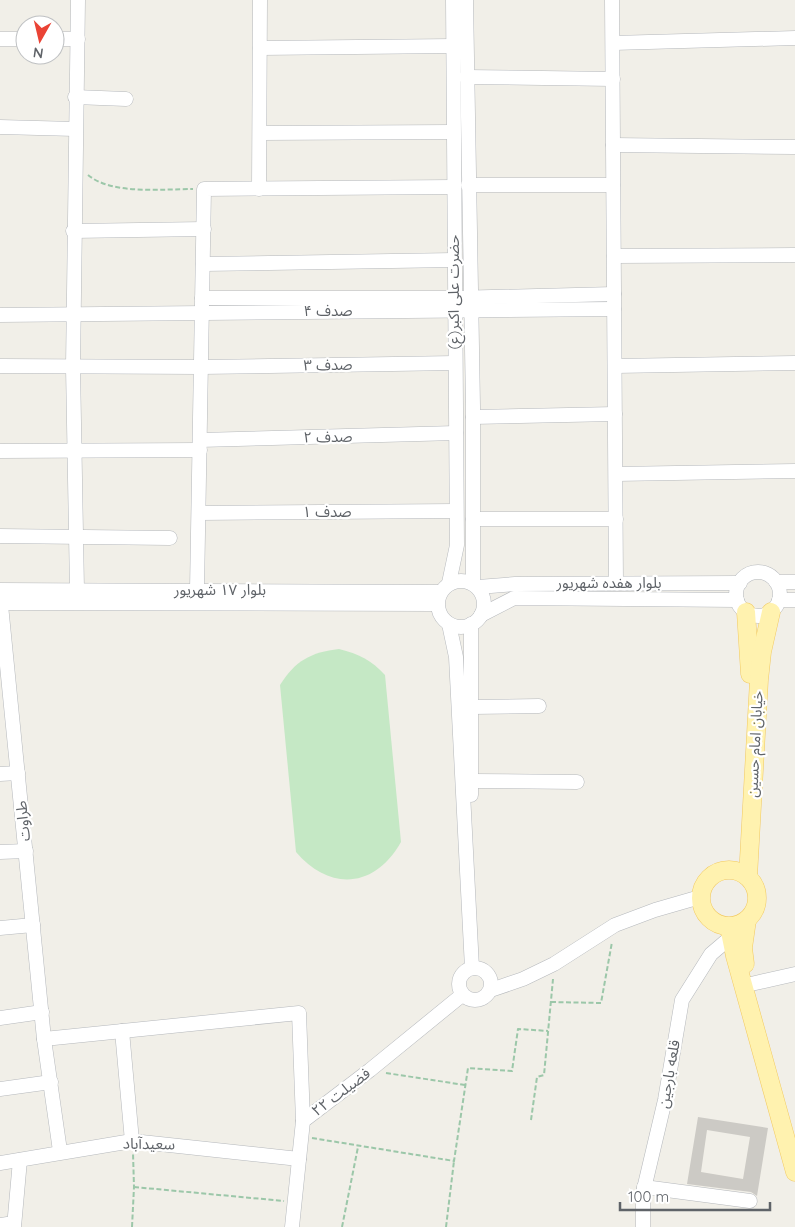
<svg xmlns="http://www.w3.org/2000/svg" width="795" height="1227" viewBox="0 0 795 1227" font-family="Quicksand,'Noto Sans Arabic',sans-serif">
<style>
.green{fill:#c5e8c5}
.building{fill:#cccac5;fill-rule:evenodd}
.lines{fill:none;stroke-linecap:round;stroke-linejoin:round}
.minor-casing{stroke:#b5b8bc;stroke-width:15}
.major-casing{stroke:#f2c960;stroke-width:19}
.path{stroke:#9cc7a9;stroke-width:2;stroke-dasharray:5 2.5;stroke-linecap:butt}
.minor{stroke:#fff;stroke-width:14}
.major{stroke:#fff2af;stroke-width:18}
.labels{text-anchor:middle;stroke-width:4.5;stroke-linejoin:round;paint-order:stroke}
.street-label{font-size:15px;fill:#5f6368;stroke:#fff}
</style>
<rect width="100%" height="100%" fill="#f1efe8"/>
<path class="green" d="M 339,649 C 359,654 371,660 385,675 L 401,842 C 375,888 330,892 296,852 L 280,685 C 295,661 311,652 339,649 Z"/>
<path class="building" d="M 698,1117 L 768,1128 L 757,1196 L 751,1192 L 687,1184 ZM 707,1130 L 750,1137 L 743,1179 L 701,1172 Z"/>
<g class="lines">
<g class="minor-casing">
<g id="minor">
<path d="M 466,0 L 473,406 L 473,583"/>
<path d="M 612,0 L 616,583"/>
<path d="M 0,39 L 25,39"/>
<path d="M 55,39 L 78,39"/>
<path d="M 613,43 L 795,38"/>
<path d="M 260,48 L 453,46"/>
<path d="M 466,77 L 613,79"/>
<path d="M 75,97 L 126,99"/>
<path d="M 0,127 L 75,129"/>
<path d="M 260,133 L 453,132"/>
<path d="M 613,145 L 795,147"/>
<path d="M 468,185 L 613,185"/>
<path d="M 259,189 L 260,0"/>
<path d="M 73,231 L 204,229"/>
<path d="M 614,256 L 795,255"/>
<path d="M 203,264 L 454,260"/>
<path d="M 202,298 L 454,298 L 614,294"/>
<path d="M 0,315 L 614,309"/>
<path d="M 0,366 L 201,367 L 455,363"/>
<path d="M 615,366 L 795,363"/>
<path d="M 473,417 L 615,414"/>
<path d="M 200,440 L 456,433"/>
<path d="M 0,451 L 200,450"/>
<path d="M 616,474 L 795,471"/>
<path d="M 199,513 L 456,511"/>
<path d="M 473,519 L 616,519"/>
<path d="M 0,536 L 170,538"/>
<circle cx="758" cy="594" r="22"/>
<circle cx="461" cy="604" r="23"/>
<path d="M 776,582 L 795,582"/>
<path d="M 449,583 L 457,545 L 453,0"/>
<path d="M 478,587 L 515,584 L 740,583"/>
<path d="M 0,590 L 440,592"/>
<path d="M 77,590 L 73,367 L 78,0"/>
<path d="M 197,590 L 204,189 L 454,187"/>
<path d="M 0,595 L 44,1039 L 60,1151"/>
<path d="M 779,600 L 795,600"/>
<path d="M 0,603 L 437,604"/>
<path d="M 481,615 L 514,598 L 737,600"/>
<path d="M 449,624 L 456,657 L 472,968"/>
<path d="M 471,624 L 471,795"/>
<path d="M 472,707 L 539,706"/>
<path d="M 0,774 L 18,773"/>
<path d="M 472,781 L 577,782"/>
<path d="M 0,852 L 26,851"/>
<path d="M 0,928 L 33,925"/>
<circle cx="475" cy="984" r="16"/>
<path d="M 751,984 L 795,974"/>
<path d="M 491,990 L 523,979 L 554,964 L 615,925 L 655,910 L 700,897"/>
<path d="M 0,1018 L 42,1012"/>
<path d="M 122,1031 L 132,1141"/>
<path d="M 44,1039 L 299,1013 L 303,1121"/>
<path d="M 0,1089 L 51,1082"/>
<path d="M 0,1163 L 132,1141 L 299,1159"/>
<path d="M 644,1187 L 750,1201"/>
<path d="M 0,1225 L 14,1223"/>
<path d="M 14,1227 L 20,1160"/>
<path d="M 292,1227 L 303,1121 L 370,1070 L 462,995"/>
<path d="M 643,1227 L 643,1193 L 665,1100 L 682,1000 L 711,954 L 731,937"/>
</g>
</g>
<g class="major-casing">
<g id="major">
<path d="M 746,612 L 750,674"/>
<circle cx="729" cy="898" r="28"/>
<path d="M 748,877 L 759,680 L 762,652 L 771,612"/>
<path d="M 729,927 L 735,956 L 795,1172"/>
<path d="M 745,964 L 743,948 L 747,920"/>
</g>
</g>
<g class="path">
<path d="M 88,175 C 112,195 162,189 193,189"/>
<path d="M 551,1002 L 601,1003 L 612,942"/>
<path d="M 386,1073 L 465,1085"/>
<path d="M 531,1120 L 537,1077 L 544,1075 L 553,979"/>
<path d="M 312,1138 L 454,1161 L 468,1068 L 512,1071 L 518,1029 L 548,1031"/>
<path d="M 134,1187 L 284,1201"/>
<path d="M 132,1227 L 134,1187 L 133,1153"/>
<path d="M 342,1227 L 358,1147"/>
<path d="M 446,1227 L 454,1161"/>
</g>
<use href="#minor" class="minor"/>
<use href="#major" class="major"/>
</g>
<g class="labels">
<g class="street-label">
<text transform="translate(454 292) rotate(-90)" y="5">حضرت علی اکبر(ع)</text>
<text x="328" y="316">صدف ۴</text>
<text transform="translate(328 365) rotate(-1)" y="5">صدف ۳</text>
<text transform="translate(328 437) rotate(-1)" y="5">صدف ۲</text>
<text x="327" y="517">صدف ۱</text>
<text x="609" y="588">بلوار هفده شهریور</text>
<text x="220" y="595">بلوار ۱۷ شهریور</text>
<text transform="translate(755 744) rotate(-87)" y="5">خیابان امام حسین</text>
<text transform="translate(23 821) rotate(-96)" y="5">طراوت</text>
<text transform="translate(669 1074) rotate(-80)" y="5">قلعه بارجین</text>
<text transform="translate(341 1092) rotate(-37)" y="5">فضیلت ۲۲</text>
<text transform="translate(149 1144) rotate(1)" y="5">سعیدآباد</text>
</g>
</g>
<g transform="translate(40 40) rotate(188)"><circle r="24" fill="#ffffff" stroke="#bfc1c3"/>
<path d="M0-4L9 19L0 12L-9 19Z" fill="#ea4335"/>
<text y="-8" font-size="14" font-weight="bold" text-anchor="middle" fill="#5f6368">N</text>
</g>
<path d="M620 1202v8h150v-8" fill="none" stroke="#5f6368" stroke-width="2.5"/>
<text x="628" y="1202" font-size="15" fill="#5f6368" stroke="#ffffff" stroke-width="4" paint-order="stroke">100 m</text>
</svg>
